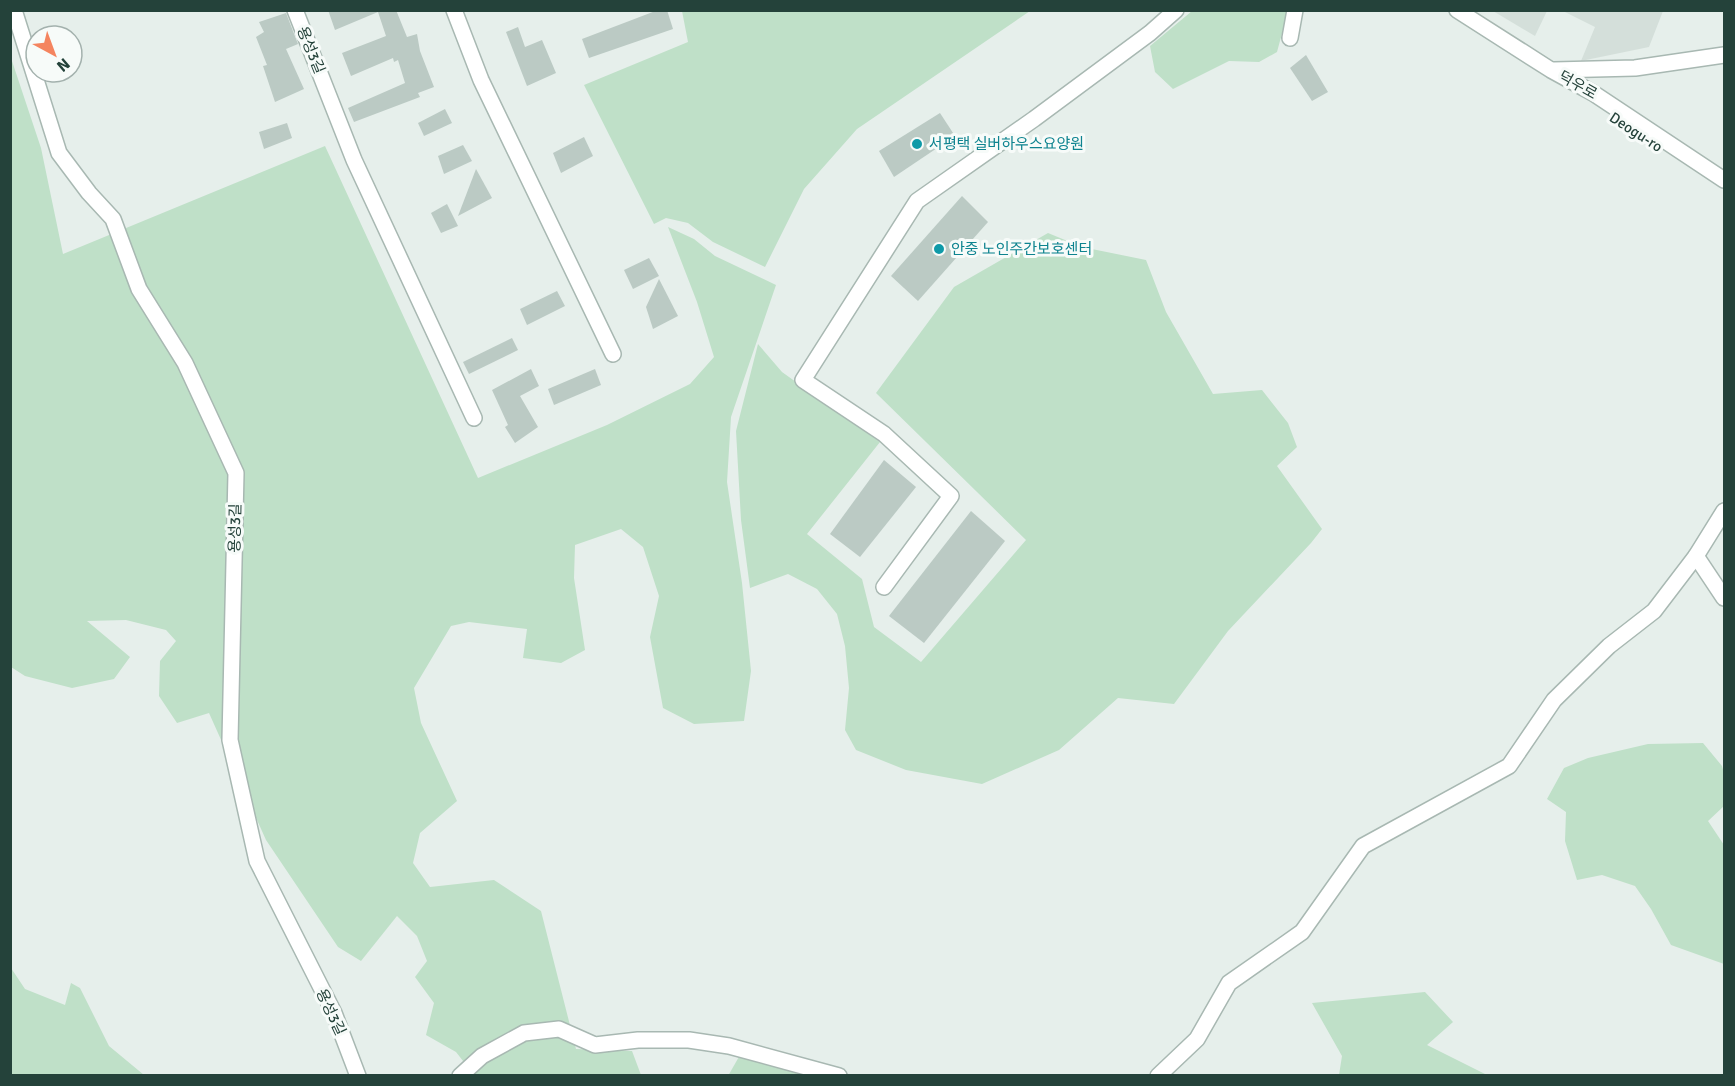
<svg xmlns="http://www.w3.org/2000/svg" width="1735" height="1086" viewBox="0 0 1735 1086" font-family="Signika,'Noto Sans KR',sans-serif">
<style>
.built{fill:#d4dfda}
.green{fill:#bfe0c8}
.building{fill:#bbcac4}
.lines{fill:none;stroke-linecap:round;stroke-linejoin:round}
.minor-casing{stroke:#a8b8b2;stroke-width:18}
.minor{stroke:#fff;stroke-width:15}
.culture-dot{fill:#0f9aa8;stroke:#f7fbf9;stroke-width:2}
.labels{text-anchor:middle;stroke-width:6;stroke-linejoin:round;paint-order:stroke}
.street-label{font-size:15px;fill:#24423a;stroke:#f7fbf9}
.culture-label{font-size:15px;fill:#0d838f;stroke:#f7fbf9;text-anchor:start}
</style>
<rect width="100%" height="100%" fill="#e6efeb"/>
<g class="built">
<path d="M 1493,11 L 1547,11 L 1535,36 Z"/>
<path d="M 1563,11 L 1663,11 L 1649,47 L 1581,61 L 1595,27 Z"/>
</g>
<g class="green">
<path d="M 682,11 L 682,10 L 1030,11 L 857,129 L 804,189 L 765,267 L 713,242 L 688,223 L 666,218 L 654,224 L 584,85 L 688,42 Z"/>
<path d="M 1192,11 L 1288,11 L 1277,52 L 1259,62 L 1229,61 L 1173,89 L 1155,72 L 1150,46 Z"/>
<path d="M 10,55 L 41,148 L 63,254 L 325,146 L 478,478 L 607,425 L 690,384 L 714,357 L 697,302 L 668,227 L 694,239 L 715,256 L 776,285 L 731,417 L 727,482 L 742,583 L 751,671 L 744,721 L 694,724 L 663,708 L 650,637 L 659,596 L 643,547 L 621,529 L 575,545 L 574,578 L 585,650 L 561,663 L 523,658 L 527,629 L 469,622 L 451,626 L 414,688 L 421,723 L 457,801 L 420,833 L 413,863 L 430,887 L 494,880 L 541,911 L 576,1049 L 632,1051 L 641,1075 L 474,1075 L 456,1052 L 426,1035 L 434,1003 L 415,977 L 427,961 L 417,936 L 397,916 L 361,961 L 338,947 L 266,840 L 209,713 L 177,723 L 159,696 L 160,661 L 176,641 L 166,630 L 126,620 L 87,621 L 130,657 L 114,679 L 72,688 L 25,676 L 11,667 Z"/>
<path d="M 1048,233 L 1082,247 L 1146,260 L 1166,312 L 1213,394 L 1262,390 L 1288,423 L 1297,447 L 1277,466 L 1322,529 L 1311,543 L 1228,631 L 1174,704 L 1118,698 L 1059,750 L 982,784 L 906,770 L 856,750 L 845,730 L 849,688 L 845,646 L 837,614 L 817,589 L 788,574 L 750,588 L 741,520 L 736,431 L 758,344 L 782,372 L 880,442 L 807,534 L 862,579 L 874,627 L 921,662 L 1026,540 L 876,393 L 954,287 Z"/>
<path d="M 1703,743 L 1722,766 L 1724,773 L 1724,806 L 1708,821 L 1724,845 L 1724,964 L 1671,945 L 1651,909 L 1635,886 L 1602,875 L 1577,880 L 1565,841 L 1566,812 L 1547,799 L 1564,768 L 1588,758 L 1648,744 Z"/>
<path d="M 11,968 L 25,989 L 65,1005 L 71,983 L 80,988 L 109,1046 L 144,1075 L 11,1075 Z"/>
<path d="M 1425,992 L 1453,1022 L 1427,1045 L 1487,1075 L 1339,1075 L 1342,1056 L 1312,1003 Z"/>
<path d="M 740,1055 L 802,1075 L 728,1076 Z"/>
</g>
<g class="building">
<path d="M 328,10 L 396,10 L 407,37 L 417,34 L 420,51 L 434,87 L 418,93 L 420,97 L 354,122 L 348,108 L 405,83 L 398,60 L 394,62 L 393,58 L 351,76 L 342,53 L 386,36 L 378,12 L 335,30 Z"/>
<path d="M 658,10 L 667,10 L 673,29 L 589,58 L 582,39 Z"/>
<path d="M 286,13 L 298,44 L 286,49 L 304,89 L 275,102 L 263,66 L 267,65 L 256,37 L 264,32 L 259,22 Z"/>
<path d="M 518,27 L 525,47 L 542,40 L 556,73 L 527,86 L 506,32 Z"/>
<path d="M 1306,55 L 1328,92 L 1312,101 L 1290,68 Z"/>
<path d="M 445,109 L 452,123 L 424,136 L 418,123 Z"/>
<path d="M 940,113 L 955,136 L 894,177 L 879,151 Z"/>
<path d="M 287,123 L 292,138 L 264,149 L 259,132 Z"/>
<path d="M 584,137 L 593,156 L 561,173 L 553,153 Z"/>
<path d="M 463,145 L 472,161 L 444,174 L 438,156 Z"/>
<path d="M 476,169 L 492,198 L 458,216 Z"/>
<path d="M 962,196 L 988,222 L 918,301 L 891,276 Z"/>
<path d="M 447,204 L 458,226 L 441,233 L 431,213 Z"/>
<path d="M 649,258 L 659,276 L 633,289 L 624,270 Z"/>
<path d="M 659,279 L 678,316 L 653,329 L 646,307 Z"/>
<path d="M 557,291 L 565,306 L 527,325 L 520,309 Z"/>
<path d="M 512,338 L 518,350 L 469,374 L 463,362 Z"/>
<path d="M 531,369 L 539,386 L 520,396 L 538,427 L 515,443 L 505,427 L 508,425 L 492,390 Z"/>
<path d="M 595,369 L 601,385 L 554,405 L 548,389 Z"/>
<path d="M 884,460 L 916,487 L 860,557 L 830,534 Z"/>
<path d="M 971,511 L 1005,541 L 924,643 L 889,616 Z"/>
</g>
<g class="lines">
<g class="minor-casing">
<g id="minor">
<path d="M 14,10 L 59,153 L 89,193 L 113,219 L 139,289 L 185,363 L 236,473 L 230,740 L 257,861 L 334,1013 L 358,1076"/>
<path d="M 295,10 L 354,160 L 474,418"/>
<path d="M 454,10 L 481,80 L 613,354"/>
<path d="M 1457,10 L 1551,70 L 1593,93 L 1724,180"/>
<path d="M 1290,38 L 1295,10"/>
<path d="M 1554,70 L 1635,68 L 1724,55"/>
<path d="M 1696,556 L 1724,598"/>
<path d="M 884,587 L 951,496 L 884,434 L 803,380 L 917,201 L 1034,119 L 1150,33 L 1176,10"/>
<path d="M 460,1076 L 482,1056 L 524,1033 L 559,1029 L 595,1045 L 638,1040 L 689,1040 L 729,1046 L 839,1076"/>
<path d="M 1158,1076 L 1197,1039 L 1229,983 L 1302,932 L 1363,846 L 1509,766 L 1554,700 L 1609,646 L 1654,611 L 1696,556 L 1724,511"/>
</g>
</g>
<use href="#minor" class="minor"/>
</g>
<g class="culture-dot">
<circle cx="917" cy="144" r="6"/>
<circle cx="939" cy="249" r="6"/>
</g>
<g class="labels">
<g class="street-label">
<text transform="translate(311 50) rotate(68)" y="5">용성3길</text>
<text transform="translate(1578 85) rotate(29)" y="5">덕우로</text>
<text transform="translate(1636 132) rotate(33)" y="5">Deogu-ro</text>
<text transform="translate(235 528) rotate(-89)" y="5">용성3길</text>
<text transform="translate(331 1012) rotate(65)" y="5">용성3길</text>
</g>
<g class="culture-label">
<text x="929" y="149">서평택 실버하우스요양원</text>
<text x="951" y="254">안중 노인주간보호센터</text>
</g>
</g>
<rect width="1735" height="1086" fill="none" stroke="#24423a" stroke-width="24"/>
<g transform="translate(54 54) rotate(139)"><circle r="28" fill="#f7fbf9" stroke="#a3b1ad" stroke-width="1.5"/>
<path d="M0-4.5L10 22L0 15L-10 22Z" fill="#f4845f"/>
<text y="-9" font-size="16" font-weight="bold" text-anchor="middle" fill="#24423a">N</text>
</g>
</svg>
